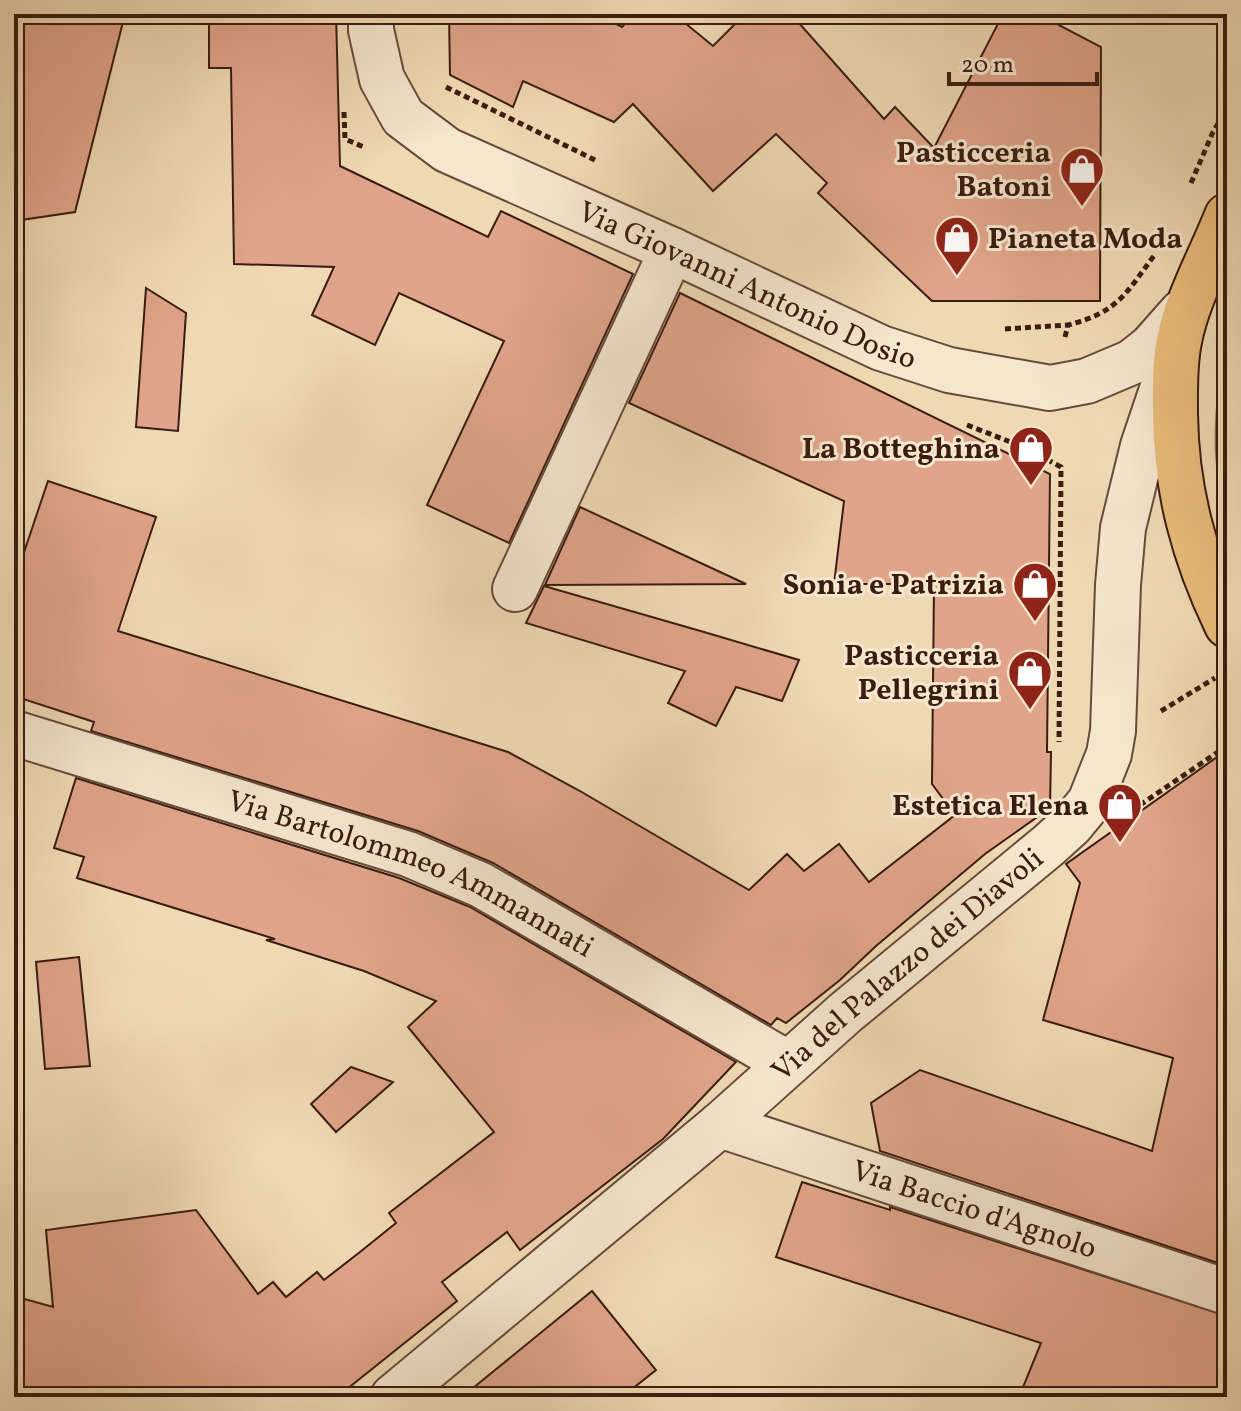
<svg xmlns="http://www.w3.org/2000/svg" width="1241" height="1411" viewBox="0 0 1241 1411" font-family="Vollkorn,serif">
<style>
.green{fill:#b5c090;stroke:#786e50;stroke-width:2}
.building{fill:#dfa489;stroke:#3a1c11;stroke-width:2}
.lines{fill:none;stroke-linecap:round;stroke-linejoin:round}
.minor-casing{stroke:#674b3a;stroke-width:48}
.major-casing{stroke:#3a1c11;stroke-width:48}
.path{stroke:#3a1c11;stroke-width:5;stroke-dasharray:6 4;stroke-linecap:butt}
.minor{stroke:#f5e6ce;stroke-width:44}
.major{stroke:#e8bc7a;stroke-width:44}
.labels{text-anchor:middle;stroke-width:6;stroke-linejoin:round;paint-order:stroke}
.poi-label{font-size:30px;font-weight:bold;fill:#3a1c11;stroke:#f5e6ce;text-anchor:end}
.street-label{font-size:30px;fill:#3a1c11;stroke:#f5e6ce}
</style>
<rect width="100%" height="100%" fill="#efd9b3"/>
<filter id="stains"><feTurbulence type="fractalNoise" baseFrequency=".0025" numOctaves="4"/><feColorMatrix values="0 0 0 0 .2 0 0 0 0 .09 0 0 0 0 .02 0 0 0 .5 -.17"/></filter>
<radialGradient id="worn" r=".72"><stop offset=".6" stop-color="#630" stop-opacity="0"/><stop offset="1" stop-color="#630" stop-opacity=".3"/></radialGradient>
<path class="green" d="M 1227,322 L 1227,515 C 1213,469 1214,432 1219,384 C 1220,363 1221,343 1227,322 Z"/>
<g class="building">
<path d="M 14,14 L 125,14 L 75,212 L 14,221 Z"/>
<path d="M 209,14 L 336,14 L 340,166 L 488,237 L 501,211 L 633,274 L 509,543 L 427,505 L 504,341 L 399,293 L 375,345 L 312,315 L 334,267 L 234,264 L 231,68 L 209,68 Z"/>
<path d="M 449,14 L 597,14 L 622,27 L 634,14 L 674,14 L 713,46 L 745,14 L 791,14 L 884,119 L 895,107 L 934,148 L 1003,14 L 1038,14 L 1101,47 L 1100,301 L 932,301 L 818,193 L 827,183 L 776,134 L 713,191 L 633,104 L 614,122 L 523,81 L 513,107 L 450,75 Z"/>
<path d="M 146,288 L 186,313 L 178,431 L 136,427 Z"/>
<path d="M 680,293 L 1050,474 L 1047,752 L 1051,752 L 1050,808 L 985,854 L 876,946 L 840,980 L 786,1023 L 777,1018 L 771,1025 L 493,863 L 418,831 L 91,731 L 94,722 L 14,696 L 14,582 L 48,481 L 156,517 L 118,631 L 508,752 L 580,791 L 749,890 L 787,854 L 804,871 L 839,844 L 869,882 L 955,815 L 932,784 L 934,584 L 834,584 L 844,501 L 629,403 Z"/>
<path d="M 580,507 L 746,584 L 545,585 Z"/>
<path d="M 544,586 L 704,632 L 799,660 L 782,701 L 736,687 L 716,726 L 668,703 L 685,671 L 526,623 Z"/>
<path d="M 1227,750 L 1227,1266 L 880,1151 L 871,1103 L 920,1070 L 1152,1151 L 1173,1058 L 1043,1020 L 1080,883 L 1066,864 Z"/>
<path d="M 76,778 L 399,878 L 470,907 L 736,1062 L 663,1139 L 520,1250 L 507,1232 L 442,1282 L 457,1301 L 337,1397 L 61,1397 L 14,1385 L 14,1296 L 53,1307 L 46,1230 L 196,1210 L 258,1294 L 273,1282 L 286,1297 L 317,1272 L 324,1280 L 360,1252 L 396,1223 L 389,1213 L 494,1132 L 408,1027 L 436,1001 L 364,971 L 266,940 L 275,939 L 77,878 L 84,857 L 54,848 Z"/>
<path d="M 79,957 L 90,1066 L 45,1069 L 36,962 Z"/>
<path d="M 351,1067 L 393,1082 L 336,1132 L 311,1104 Z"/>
<path d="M 802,1182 L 890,1210 L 890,1207 L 1227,1316 L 1227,1397 L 1019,1397 L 1041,1343 L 776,1257 Z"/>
<path d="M 592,1291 L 656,1370 L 622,1397 L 462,1397 Z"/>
</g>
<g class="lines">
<g class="minor-casing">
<g id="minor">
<path id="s1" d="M 371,14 L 371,30 L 382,79 L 403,117 L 447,150 L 672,250 L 881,348 L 949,370 L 1050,388 L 1087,381 L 1132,362 L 1151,347 L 1182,312"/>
<path d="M 515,589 L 672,250"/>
<path id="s2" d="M 14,733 L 408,854 L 481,885 L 787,1063"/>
<path id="s3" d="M 720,1125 L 1227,1292"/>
<path id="s4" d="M 393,1397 L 720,1125 L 845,1013 L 1049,845 L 1071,825 L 1090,802 L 1109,754 L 1113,731 L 1118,585 L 1123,528 L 1143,446 L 1173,357"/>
</g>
</g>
<g class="major-casing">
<path id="major" d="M 1227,216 C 1211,257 1187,298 1179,341 C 1174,365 1175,390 1175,414 C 1176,490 1194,557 1227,625"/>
</g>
<g class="path">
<path d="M 446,87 L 595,160"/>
<path d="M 344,112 L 345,139 L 366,148"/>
<path d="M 1191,183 L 1213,132 L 1227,109"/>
<path d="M 1005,329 L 1068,325"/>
<path d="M 1065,337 L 1068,325 C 1119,312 1126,293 1156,253"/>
<path d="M 967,425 L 1026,448"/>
<path d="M 1032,433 L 1026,448 L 1061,467 L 1059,742"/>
<path d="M 1227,692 L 1219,697 L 1227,706"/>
<path d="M 1161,711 L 1215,678"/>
<path d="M 1140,805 L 1218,752 L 1227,753"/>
</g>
<use href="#minor" class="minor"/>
<use href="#major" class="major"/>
</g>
<defs>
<g id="shop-pin" transform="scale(2.3)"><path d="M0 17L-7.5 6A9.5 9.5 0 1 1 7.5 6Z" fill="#8f2418" stroke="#f5e6ce"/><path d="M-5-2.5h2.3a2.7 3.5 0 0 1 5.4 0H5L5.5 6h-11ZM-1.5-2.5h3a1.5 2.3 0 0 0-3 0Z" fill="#fff"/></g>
</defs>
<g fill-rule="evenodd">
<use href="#shop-pin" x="1082" y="169"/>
<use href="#shop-pin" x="957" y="238"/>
<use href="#shop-pin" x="1031" y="448"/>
<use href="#shop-pin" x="1035" y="584"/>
<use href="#shop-pin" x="1030" y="672"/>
<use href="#shop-pin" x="1120" y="805"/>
</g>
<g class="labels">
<g class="poi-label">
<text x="1051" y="162">Pasticceria<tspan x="1051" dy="34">Batoni</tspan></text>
<text x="988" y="248" text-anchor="start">Pianeta Moda</text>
<text x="1000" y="458">La Botteghina</text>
<text x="1004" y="594">Sonia e Patrizia</text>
<text x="999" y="665">Pasticceria<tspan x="999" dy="34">Pellegrini</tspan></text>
<text x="1089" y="815">Estetica Elena</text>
</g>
<g class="street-label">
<text dy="10" stroke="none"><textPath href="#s1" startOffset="494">Via Giovanni Antonio Dosio</textPath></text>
<text dy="10" stroke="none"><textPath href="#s2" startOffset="422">Via Bartolommeo Ammannati</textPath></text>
<text dy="10" stroke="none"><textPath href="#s4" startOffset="672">Via del Palazzo dei Diavoli</textPath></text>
<text dy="10" stroke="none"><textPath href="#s3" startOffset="268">Via Baccio d'Agnolo</textPath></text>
</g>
</g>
<rect width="1241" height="1411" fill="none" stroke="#efd9b3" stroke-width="48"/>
<rect x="16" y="16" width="1209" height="1379" fill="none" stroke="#3a1c11" stroke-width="4"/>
<rect x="24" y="24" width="1193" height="1363" fill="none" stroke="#3a1c11" stroke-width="2"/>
<path d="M949 72v12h148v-12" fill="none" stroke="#3a1c11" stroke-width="4"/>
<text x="961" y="72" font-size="24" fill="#3a1c11" stroke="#f5e6ce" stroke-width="6" paint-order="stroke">20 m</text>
<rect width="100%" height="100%" filter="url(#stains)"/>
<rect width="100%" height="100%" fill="url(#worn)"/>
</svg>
